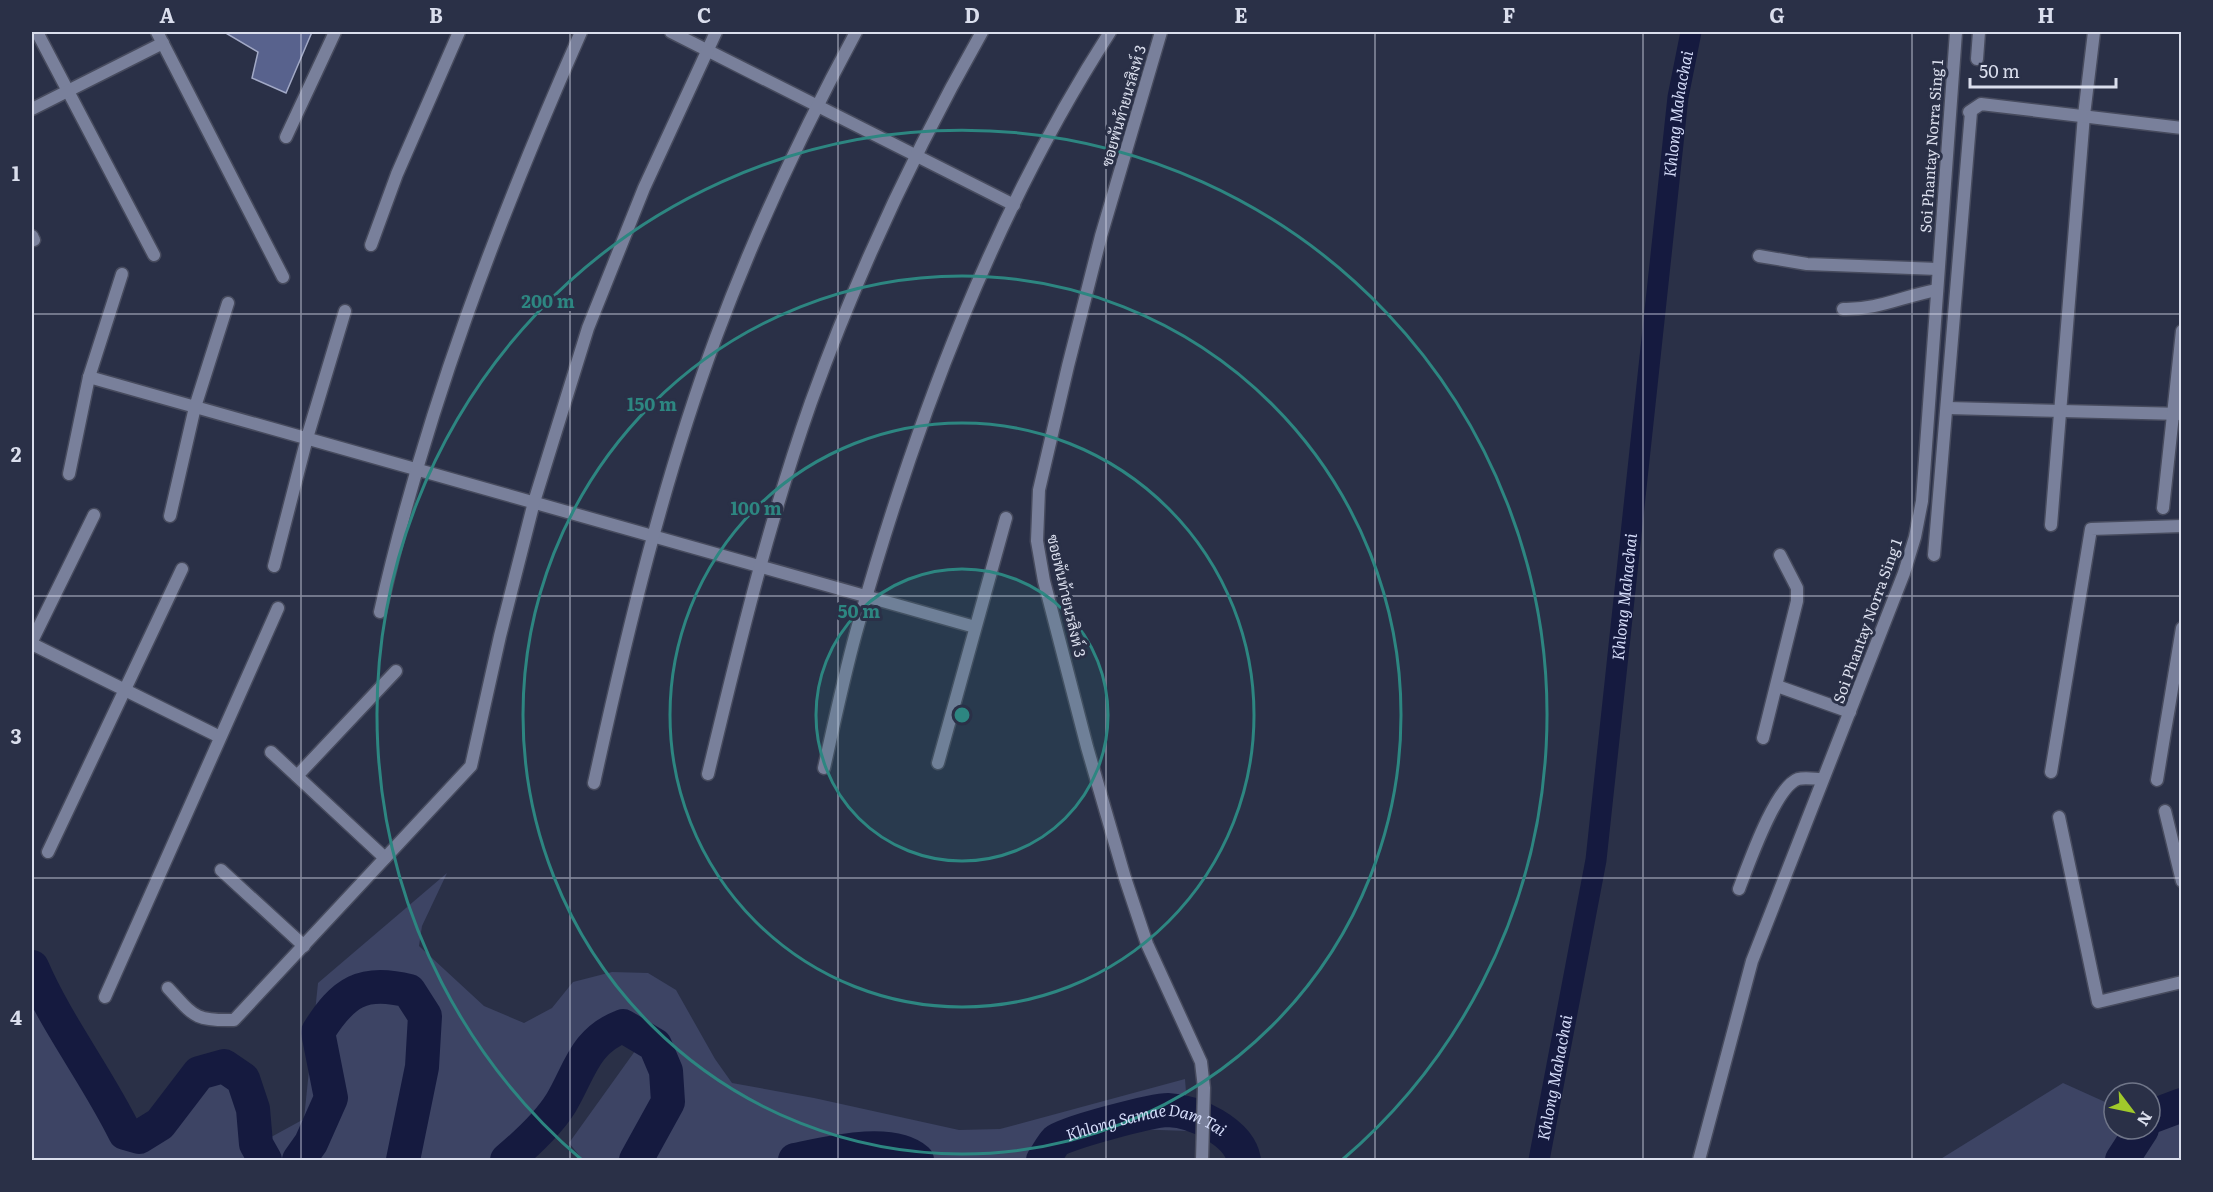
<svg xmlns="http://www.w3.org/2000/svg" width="2213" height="1192" viewBox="0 0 2213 1192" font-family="Literata,Sarabun,serif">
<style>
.green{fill:#3d4464}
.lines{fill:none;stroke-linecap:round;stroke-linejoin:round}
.canal{stroke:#151a3f;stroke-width:21}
.river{stroke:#151a3f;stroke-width:34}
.building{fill:#58628d;stroke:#a2a9c6;stroke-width:1.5}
.minor-casing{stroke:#474b5e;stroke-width:15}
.tertiary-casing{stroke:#474b5e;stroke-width:15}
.minor{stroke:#79809b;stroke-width:12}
.tertiary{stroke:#79809b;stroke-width:12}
.grid{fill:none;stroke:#dadeed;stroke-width:1.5;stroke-opacity:0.55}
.ring{fill:none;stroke:#2d8681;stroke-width:3}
.labels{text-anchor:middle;stroke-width:6;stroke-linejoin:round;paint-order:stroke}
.street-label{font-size:15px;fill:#dadeed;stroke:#2a3047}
.water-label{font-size:16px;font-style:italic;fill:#d4dbf8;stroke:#2a3047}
.centre{fill:#2d8681;stroke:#2a3047;stroke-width:3}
.ring-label{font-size:18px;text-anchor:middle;font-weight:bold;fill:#2d8681;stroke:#2a3047;stroke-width:6;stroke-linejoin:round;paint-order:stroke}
.neatline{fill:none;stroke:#dadeed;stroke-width:2}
.grid-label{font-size:20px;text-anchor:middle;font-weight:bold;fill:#dadeed}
</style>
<rect width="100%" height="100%" fill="#2a3047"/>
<g class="green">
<path d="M 447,873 L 422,926 L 419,946 L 484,1006 L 524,1023 L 552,1008 L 573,982 L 612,972 L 648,973 L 676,990 L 715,1059 L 732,1083 L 814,1098 L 959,1130 L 1000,1129 L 1185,1079 L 1189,1131 L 1130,1129 L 1069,1147 L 1062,1160 L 583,1160 L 569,1143 L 635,1051 L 595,1026 L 537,1126 L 553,1136 L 524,1160 L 32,1160 L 32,1002 L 83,1078 L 116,1137 L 142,1153 L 200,1085 L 216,1074 L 241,1095 L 247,1144 L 273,1136 L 304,1119 L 318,983 Z"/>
<path d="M 2063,1083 L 2114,1106 L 2114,1129 L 2150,1129 L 2150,1113 L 2181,1109 L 2181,1160 L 1939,1160 Z"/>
</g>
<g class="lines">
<path class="canal" id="s1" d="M 1539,1160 L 1596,860 L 1678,97 L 1691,32"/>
<g class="river">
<path d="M 32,967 C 57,1025 97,1076 125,1133 L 139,1137 L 160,1124 L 199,1073 L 224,1066 L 243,1079 L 253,1109 L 256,1144 L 265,1160"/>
<path d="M 2150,1117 L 2182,1105"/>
<path d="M 299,1160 L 311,1143 L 331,1098 L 318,1032 C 343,992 363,979 409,991 L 425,1016 L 422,1067 L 403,1160"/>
<path d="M 507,1160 C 526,1144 548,1124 561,1103 C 580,1071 584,1041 623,1026 L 655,1045 L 666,1071 L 668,1102 L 636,1160"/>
<path d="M 795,1160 C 826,1154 891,1137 917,1160"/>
<path id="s2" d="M 1043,1160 C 1047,1155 1051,1146 1056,1141 C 1065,1133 1153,1110 1168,1110 C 1195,1111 1239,1132 1244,1160"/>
<path d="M 2122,1160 L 2142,1129"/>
</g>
</g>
<path class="building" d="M 224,32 L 312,32 L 286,93 L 252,78 L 258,52 Z"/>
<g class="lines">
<g class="minor-casing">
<g id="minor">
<path d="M 37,32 L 154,255"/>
<path d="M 157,32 L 283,277"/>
<path d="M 671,32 L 1014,205"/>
<path d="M 1977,59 L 1979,32"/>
<path d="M 32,109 L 163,43"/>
<path d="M 286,137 L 335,32"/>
<path d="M 32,236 L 34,240"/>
<path d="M 371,245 L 397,174 L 459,32"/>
<path d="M 1759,256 L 1807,264 L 1938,269"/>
<path d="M 1843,309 C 1878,310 1903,296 1937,290"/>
<path d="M 89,377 L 975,627"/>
<path d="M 1948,408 L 2182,414"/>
<path d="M 69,474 L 89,377 L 122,274"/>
<path d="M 2163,508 L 2182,331"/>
<path d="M 170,516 L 195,407 L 228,303"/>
<path d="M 2051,525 L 2084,115 L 2094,32"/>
<path d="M 1934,555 L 1971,112 L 1969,112 L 1981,104 L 2182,128"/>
<path d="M 274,566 L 307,438 L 345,311"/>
<path d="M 380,612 C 425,411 498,220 581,32"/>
<path d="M 32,641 L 94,515"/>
<path d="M 32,644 L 220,737"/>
<path d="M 1777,686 L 1850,712"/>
<path d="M 1763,738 L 1797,601 L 1797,588 L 1780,555"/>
<path d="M 271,752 L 385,858"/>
<path d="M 938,763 L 1006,518"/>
<path d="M 824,768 C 835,720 845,670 859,622 C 917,417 994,212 1110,32"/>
<path d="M 2051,772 L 2091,529 L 2182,526"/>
<path d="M 708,774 C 738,649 768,524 811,402 C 857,274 915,150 982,32"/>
<path d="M 297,776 L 396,671"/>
<path d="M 2157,780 L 2182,628"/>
<path d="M 594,783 C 627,632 663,481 716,337 C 755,232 803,130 856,32"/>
<path d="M 2165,811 L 2182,881"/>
<path d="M 2059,817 L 2098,1002 L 2182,982"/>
<path d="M 48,852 L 182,569"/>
<path d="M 221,870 L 304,946"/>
<path d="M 1739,889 C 1748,866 1775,787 1798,779 C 1805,777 1815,779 1821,779"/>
<path d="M 168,988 C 194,1016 194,1021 234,1020 L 471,766 L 500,636 L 534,502 L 588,328 L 644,188 L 716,32"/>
<path d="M 105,997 L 278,608"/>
<path d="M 1699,1160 L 1752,961 L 1904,573 L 1915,537 L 1922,501 L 1956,32"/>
</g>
</g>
<g class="tertiary-casing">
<path id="tertiary" d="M 1161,32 L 1101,236 L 1068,366 L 1039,490 L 1037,541 L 1044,581 L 1087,747 L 1125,878 L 1147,944 L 1201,1062 L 1204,1088 L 1202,1160"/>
</g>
<use href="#minor" class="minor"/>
<use href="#tertiary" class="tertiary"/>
</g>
<path class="grid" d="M 301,32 L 301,1160M 570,32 L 570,1160M 838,32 L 838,1160M 1106,32 L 1106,1160M 1375,32 L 1375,1160M 1643,32 L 1643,1160M 1912,32 L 1912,1160M 32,314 L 2182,314M 32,596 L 2182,596M 32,878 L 2182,878"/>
<circle cx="962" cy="715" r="146" fill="#2d8681" fill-opacity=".12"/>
<g class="ring">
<circle cx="962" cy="715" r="146"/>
<circle cx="962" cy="715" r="292"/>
<circle cx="962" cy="715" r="439"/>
<path d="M582 1160A585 585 0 1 1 1342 1160"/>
</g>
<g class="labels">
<g class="street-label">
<text transform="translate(1124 106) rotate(-74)" y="5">ซอยพันท้ายนรสิงห์ 3</text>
<text transform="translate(1932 146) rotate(-86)" y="5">Soi Phantay Norra Sing 1</text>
<text transform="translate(1066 596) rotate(77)" y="5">ซอยพันท้ายนรสิงห์ 3</text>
<text transform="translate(1868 621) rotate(-70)" y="5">Soi Phantay Norra Sing 1</text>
</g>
<g class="water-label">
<text dy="6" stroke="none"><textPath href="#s1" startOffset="1056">Khlong Mahachai</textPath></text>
<text dy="6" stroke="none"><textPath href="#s1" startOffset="570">Khlong Mahachai</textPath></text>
<text dy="6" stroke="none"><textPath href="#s1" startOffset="84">Khlong Mahachai</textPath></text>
<text dy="6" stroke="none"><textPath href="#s2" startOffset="118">Khlong Samae Dam Tai</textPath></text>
</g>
</g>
<circle cx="962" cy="715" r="9" class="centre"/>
<g class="ring-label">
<text x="548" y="308">200 m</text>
<text x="652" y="411">150 m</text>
<text x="756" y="515">100 m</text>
<text x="859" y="618">50 m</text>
</g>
<rect width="2213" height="1192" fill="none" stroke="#2a3047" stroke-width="66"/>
<g transform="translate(2132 1111) rotate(122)"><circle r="28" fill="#2a3047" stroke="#707689" stroke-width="1.5"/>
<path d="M0-4.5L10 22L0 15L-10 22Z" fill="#a0c92b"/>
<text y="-9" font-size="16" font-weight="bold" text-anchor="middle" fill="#dadeed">N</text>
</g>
<path d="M1970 78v9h146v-9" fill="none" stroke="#dadeed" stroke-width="3"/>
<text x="1979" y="78" font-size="18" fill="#dadeed" stroke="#2a3047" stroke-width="4.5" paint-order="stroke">50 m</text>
<rect x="33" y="33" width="2147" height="1126" class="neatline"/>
<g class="grid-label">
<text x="167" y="23">A</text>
<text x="436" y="23">B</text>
<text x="704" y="23">C</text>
<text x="972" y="23">D</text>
<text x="1241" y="23">E</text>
<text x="1509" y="23">F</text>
<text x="1777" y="23">G</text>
<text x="2046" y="23">H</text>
<text x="16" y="181">1</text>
<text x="16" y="462">2</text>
<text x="16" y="744">3</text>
<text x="16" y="1025">4</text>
</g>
</svg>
